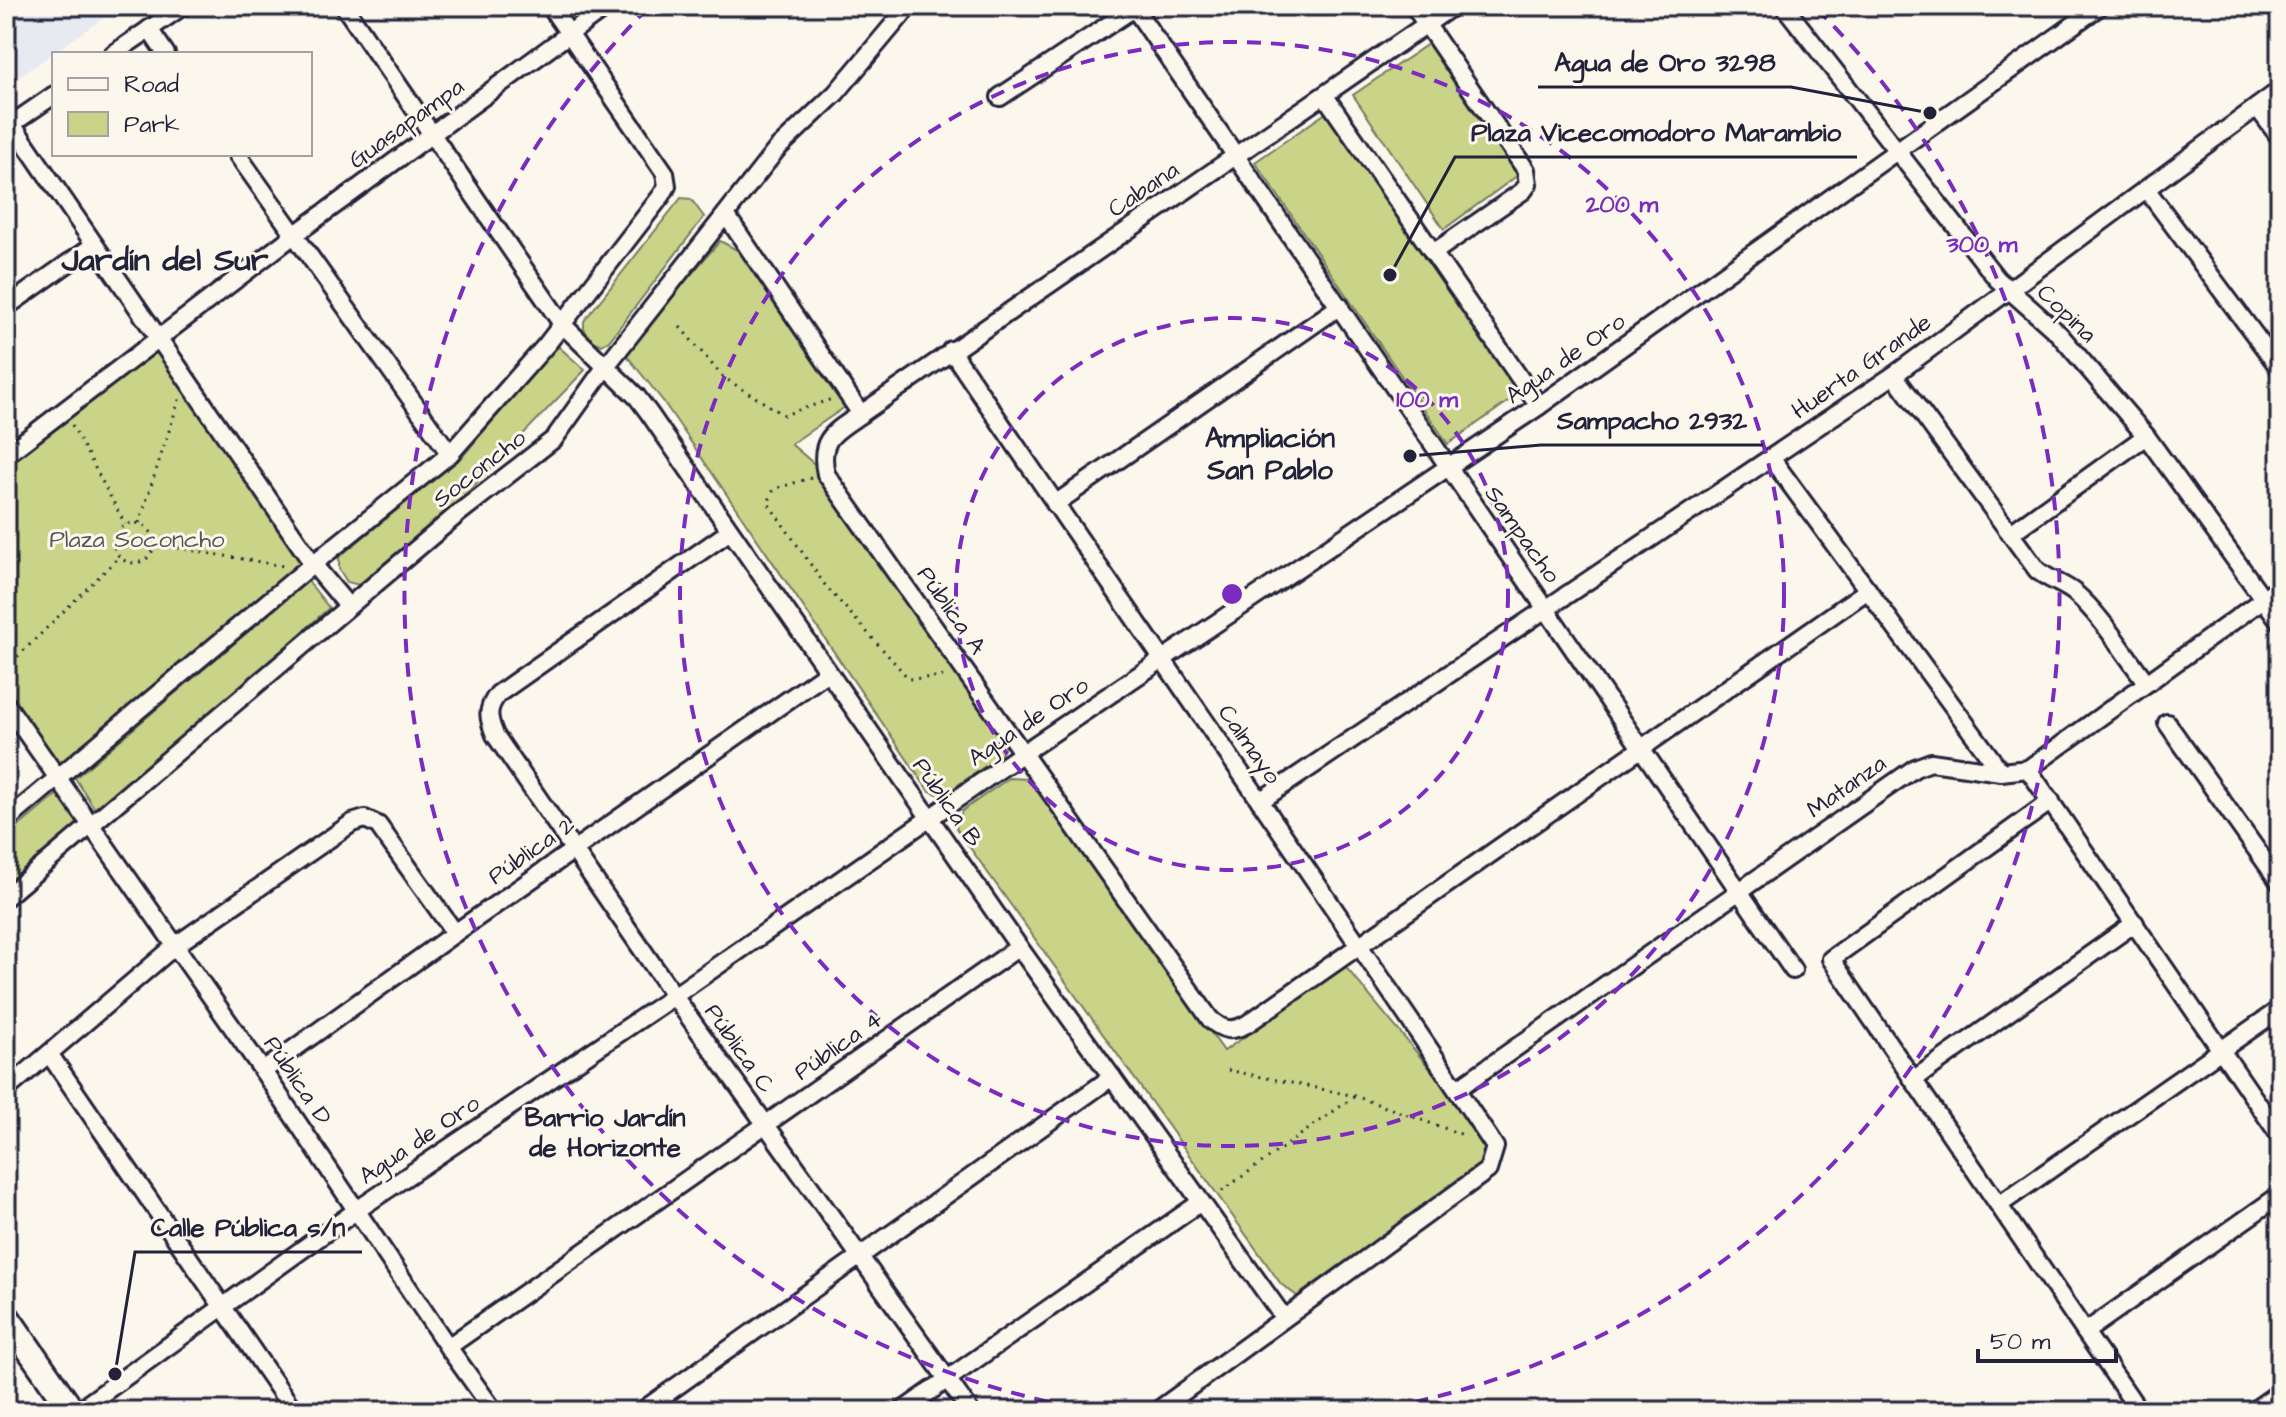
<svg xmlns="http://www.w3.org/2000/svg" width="2286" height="1417" viewBox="0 0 2286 1417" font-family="'Architects Daughter',sans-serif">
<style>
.built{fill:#e7ebf1}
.green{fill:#c9d488;stroke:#767b62;stroke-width:2}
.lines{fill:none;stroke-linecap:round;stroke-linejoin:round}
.minor-casing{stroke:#22223b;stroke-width:22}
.secondary-casing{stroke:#22223b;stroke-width:30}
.path{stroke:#22223b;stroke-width:3;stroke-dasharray:2 6;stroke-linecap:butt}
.minor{stroke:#fbf7ec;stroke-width:16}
.secondary{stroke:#fbf7ec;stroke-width:24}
.ring{fill:none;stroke:#7b2cbf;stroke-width:4;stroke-dasharray:14 10}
.labels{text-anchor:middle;stroke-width:6;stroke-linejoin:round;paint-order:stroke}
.street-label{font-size:24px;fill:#22223b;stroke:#fbf7ec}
.park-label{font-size:24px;fill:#545752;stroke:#fbf7ec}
.neighbourhood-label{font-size:26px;font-weight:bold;fill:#22223b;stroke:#fbf7ec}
.quarter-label{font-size:28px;font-weight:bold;fill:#22223b;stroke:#fbf7ec}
.district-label{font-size:32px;font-weight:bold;fill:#22223b;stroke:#fbf7ec}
.centre{fill:#7b2cbf;stroke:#fbf7ec;stroke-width:4}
.ring-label{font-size:24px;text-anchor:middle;font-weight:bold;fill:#7b2cbf;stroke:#fbf7ec;stroke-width:6;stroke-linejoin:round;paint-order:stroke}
.leader{fill:none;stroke:#22223b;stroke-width:3}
.callout-dot{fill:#22223b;stroke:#fbf7ec;stroke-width:3}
.callout-label{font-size:26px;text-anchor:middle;font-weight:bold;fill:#22223b;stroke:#fbf7ec;stroke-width:6;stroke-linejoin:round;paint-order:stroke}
</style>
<rect width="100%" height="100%" fill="#fbf7ec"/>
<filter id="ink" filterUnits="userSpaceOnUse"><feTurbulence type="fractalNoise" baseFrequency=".0125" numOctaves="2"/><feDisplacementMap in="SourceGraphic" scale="16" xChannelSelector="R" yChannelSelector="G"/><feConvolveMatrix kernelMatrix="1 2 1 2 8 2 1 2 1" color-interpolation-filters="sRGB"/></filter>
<g filter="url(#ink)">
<path class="built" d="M 6,6 L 121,6 L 6,86 Z"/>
<g class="green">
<path d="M 1431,42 L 1521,173 L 1444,229 L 1353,95 Z"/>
<path d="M 1333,108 L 1526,389 L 1448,444 L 1255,162 Z"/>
<path d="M 681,198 L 691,199 L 704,217 L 609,341 L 602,345 L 589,339 L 584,328 L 584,321 Z"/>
<path d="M 720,241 L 739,251 L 848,405 L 791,444 L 826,474 L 1006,743 L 1001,755 L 942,796 L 928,790 L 663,401 L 624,352 Z"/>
<path d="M 158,338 L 313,564 L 58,778 L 6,704 L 6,455 Z"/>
<path d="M 559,347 L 585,370 L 459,501 L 359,585 L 347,582 L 339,569 L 339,557 L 462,457 L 549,353 Z"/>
<path d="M 308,581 L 329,608 L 99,815 L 75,778 Z"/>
<path d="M 1009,778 L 1029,779 L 1224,1051 L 1345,966 L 1495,1147 L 1477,1167 L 1297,1296 L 1281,1284 L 956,828 L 962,811 Z"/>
<path d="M 66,787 L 90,820 L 6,891 L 6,837 Z"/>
</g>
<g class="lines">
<g class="minor-casing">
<g id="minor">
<path d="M 344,6 L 562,324 L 637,397 L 649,413 L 1019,947 L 1284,1318"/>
<path d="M 1133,6 L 1793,970"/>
<path d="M 1414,6 L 1526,170 L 1528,184 L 1523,191 L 1433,253"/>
<path d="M 1784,6 L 1997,279 L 2059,334 L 2146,436 L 2280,622"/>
<path d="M 149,29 L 166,54"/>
<path d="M 113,54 L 183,6"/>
<path d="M 1325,96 L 1539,406"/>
<path d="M 1000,97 L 1137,6"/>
<path d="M 2257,107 L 2280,138"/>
<path d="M 12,124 L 313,564 L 348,606"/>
<path d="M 6,128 L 54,95"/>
<path d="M 237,154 L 450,454"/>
<path d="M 2147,190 L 2280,369"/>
<path d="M 726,215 L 861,414 C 835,432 818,438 826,474 L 1210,1019 C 1223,1031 1232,1032 1247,1024 L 1868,590"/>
<path d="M 6,307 L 94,245"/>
<path d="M 951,350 C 1131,617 1317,879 1495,1147 L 1488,1170 L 1157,1411"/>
<path d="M 1894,375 L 2037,570 C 2049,580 2064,584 2075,593 C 2102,616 2125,655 2147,683"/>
<path d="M 861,414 L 1453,6"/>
<path d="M 6,455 L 294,235 L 607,6"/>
<path d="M 1771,458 L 2001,772"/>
<path d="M 1055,504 L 1340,306"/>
<path d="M 730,531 L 498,694 C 486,709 488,718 495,735 L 674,996 L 970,1411"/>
<path d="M 2011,533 L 2146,436"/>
<path d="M 6,704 L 263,1071 L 448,1347 L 494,1411"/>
<path d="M 2167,723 L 2280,883"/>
<path d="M 2028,769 L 2280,1136"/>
<path d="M 1260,801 L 1894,375 L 2280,90"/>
<path d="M 2051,801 L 1831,959 L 2139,1411"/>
<path d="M 6,821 L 313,564 L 450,454 L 547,344 L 662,195 L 667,186 L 665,173 L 550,6"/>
<path d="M 6,897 L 459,513 L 554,439 L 606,366 L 777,149 L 836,93 L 909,6"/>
<path d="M 50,1055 L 294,1411"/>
<path d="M 263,1071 L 455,933 L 828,672"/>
<path d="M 1913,1080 L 2135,923"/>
<path d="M 1457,1089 L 1915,768 L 1931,762 L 2001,772 L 2028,769 L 2280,587"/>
<path d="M 6,1090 L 176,945 L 352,823 L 365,819 L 378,825 L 455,933"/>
<path d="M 1999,1205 L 2280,1009"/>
<path d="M 2085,1332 L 2280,1195"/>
<path d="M 448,1347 L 1019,947"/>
<path d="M 78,1411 L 357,1210 L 674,996 L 1023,753 L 1539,406 L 2100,6"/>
<path d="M 642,1411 L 1112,1077"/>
<path d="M 902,1411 L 1201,1202"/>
<path d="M 2253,1411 L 2280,1392"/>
</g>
</g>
<g class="secondary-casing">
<path id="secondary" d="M 6,1316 L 72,1411"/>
</g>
<g class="path">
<path d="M 680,327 L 723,377 L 784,415 L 832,399"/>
<path d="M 72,425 L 125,524"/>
<path d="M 811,478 L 774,489 L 768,503 L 825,585 L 909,679 L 949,676"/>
<circle cx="134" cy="543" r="20"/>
<path d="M 139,523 L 180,397"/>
<path d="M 154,544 L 284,566"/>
<path d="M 6,668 L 119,557"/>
<path d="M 1228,1070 L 1355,1096 L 1466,1136"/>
<path d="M 1222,1191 L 1355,1096"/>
</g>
<use href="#minor" class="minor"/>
<use href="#secondary" class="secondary"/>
</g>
</g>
<g class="ring">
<circle cx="1232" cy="594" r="276"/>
<circle cx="1232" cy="594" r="552"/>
<path d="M1095 1411A828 828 0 0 1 647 9M1817 9A828 828 0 0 1 1369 1411"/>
</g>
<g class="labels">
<g class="street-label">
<text transform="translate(406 123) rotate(-36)" y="8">Guasapampa</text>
<text transform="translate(1143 189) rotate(-34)" y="8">Cabana</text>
<text transform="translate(2067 313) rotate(44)" y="8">Copina</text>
<text transform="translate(1565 358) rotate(-35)" y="8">Agua de Oro</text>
<text transform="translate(1861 366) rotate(-35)" y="8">Huerta Grande</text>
<text transform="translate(479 468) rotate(-38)" y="8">Soconcho</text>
<text transform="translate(1523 534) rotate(55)" y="8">Sampacho</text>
<text transform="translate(952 610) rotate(55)" y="8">Pública A</text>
<text transform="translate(1028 721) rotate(-34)" y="8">Agua de Oro</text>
<text transform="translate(1250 744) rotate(55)" y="8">Calmayo</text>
<text transform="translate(1846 786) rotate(-35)" y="8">Matanza</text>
<text transform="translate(948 802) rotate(55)" y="8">Pública B</text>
<text transform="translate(531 850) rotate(-35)" y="8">Pública 2</text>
<text transform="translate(838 1045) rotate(-35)" y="8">Pública 4</text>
<text transform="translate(740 1048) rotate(55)" y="8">Pública C</text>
<text transform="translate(298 1080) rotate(56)" y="8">Pública D</text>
<text transform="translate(419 1139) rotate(-34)" y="8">Agua de Oro</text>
</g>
<g class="park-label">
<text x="137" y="547">Plaza Soconcho</text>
</g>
<g class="neighbourhood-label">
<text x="605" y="1126">Barrio Jardín<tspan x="605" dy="30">de Horizonte</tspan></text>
</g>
<g class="quarter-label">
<text x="1270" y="447">Ampliación<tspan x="1270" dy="32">San Pablo</tspan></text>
</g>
<g class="district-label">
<text x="165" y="270">Jardín del Sur</text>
</g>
</g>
<circle cx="1232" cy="594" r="12" class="centre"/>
<g class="ring-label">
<text x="1622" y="212">200 m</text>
<text x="1982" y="252">300 m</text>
<text x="1427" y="407">100 m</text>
</g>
<path class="leader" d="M1930 113L1791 87H1538M1390 275L1455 157H1857M1410 456L1541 445H1763M115 1374L135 1252H362"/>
<g class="callout-dot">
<circle cx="1930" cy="113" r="8"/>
<circle cx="1390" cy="275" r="8"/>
<circle cx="1410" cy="456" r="8"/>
<circle cx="115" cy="1374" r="8"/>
</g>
<g class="callout-label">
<text x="1665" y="71">Agua de Oro 3298</text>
<text x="1656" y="141">Plaza Vicecomodoro Marambio</text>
<text x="1652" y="429">Sampacho 2932</text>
<text x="248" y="1236">Calle Pública s/n</text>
</g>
<rect width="2286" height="1417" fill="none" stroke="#fbf7ec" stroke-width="32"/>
<rect x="16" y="16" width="2254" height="1385" fill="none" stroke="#22223b" stroke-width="3" filter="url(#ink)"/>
<rect x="52" y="52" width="260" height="104" fill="#fbf7ec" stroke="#a4a2a5" stroke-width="2"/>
<rect x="68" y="78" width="40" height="12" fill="#fbf7ec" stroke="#a4a2a5" stroke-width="2"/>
<text x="124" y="92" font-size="24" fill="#22223b">Road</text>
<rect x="68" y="112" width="40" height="24" fill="#c9d488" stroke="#a4a2a5" stroke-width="2"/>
<text x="124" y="132" font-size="24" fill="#22223b">Park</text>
<path d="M1978 1349v12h138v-12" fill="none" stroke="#22223b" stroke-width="4"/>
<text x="1990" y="1349" font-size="24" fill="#22223b" stroke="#fbf7ec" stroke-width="6" paint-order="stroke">50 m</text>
</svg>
